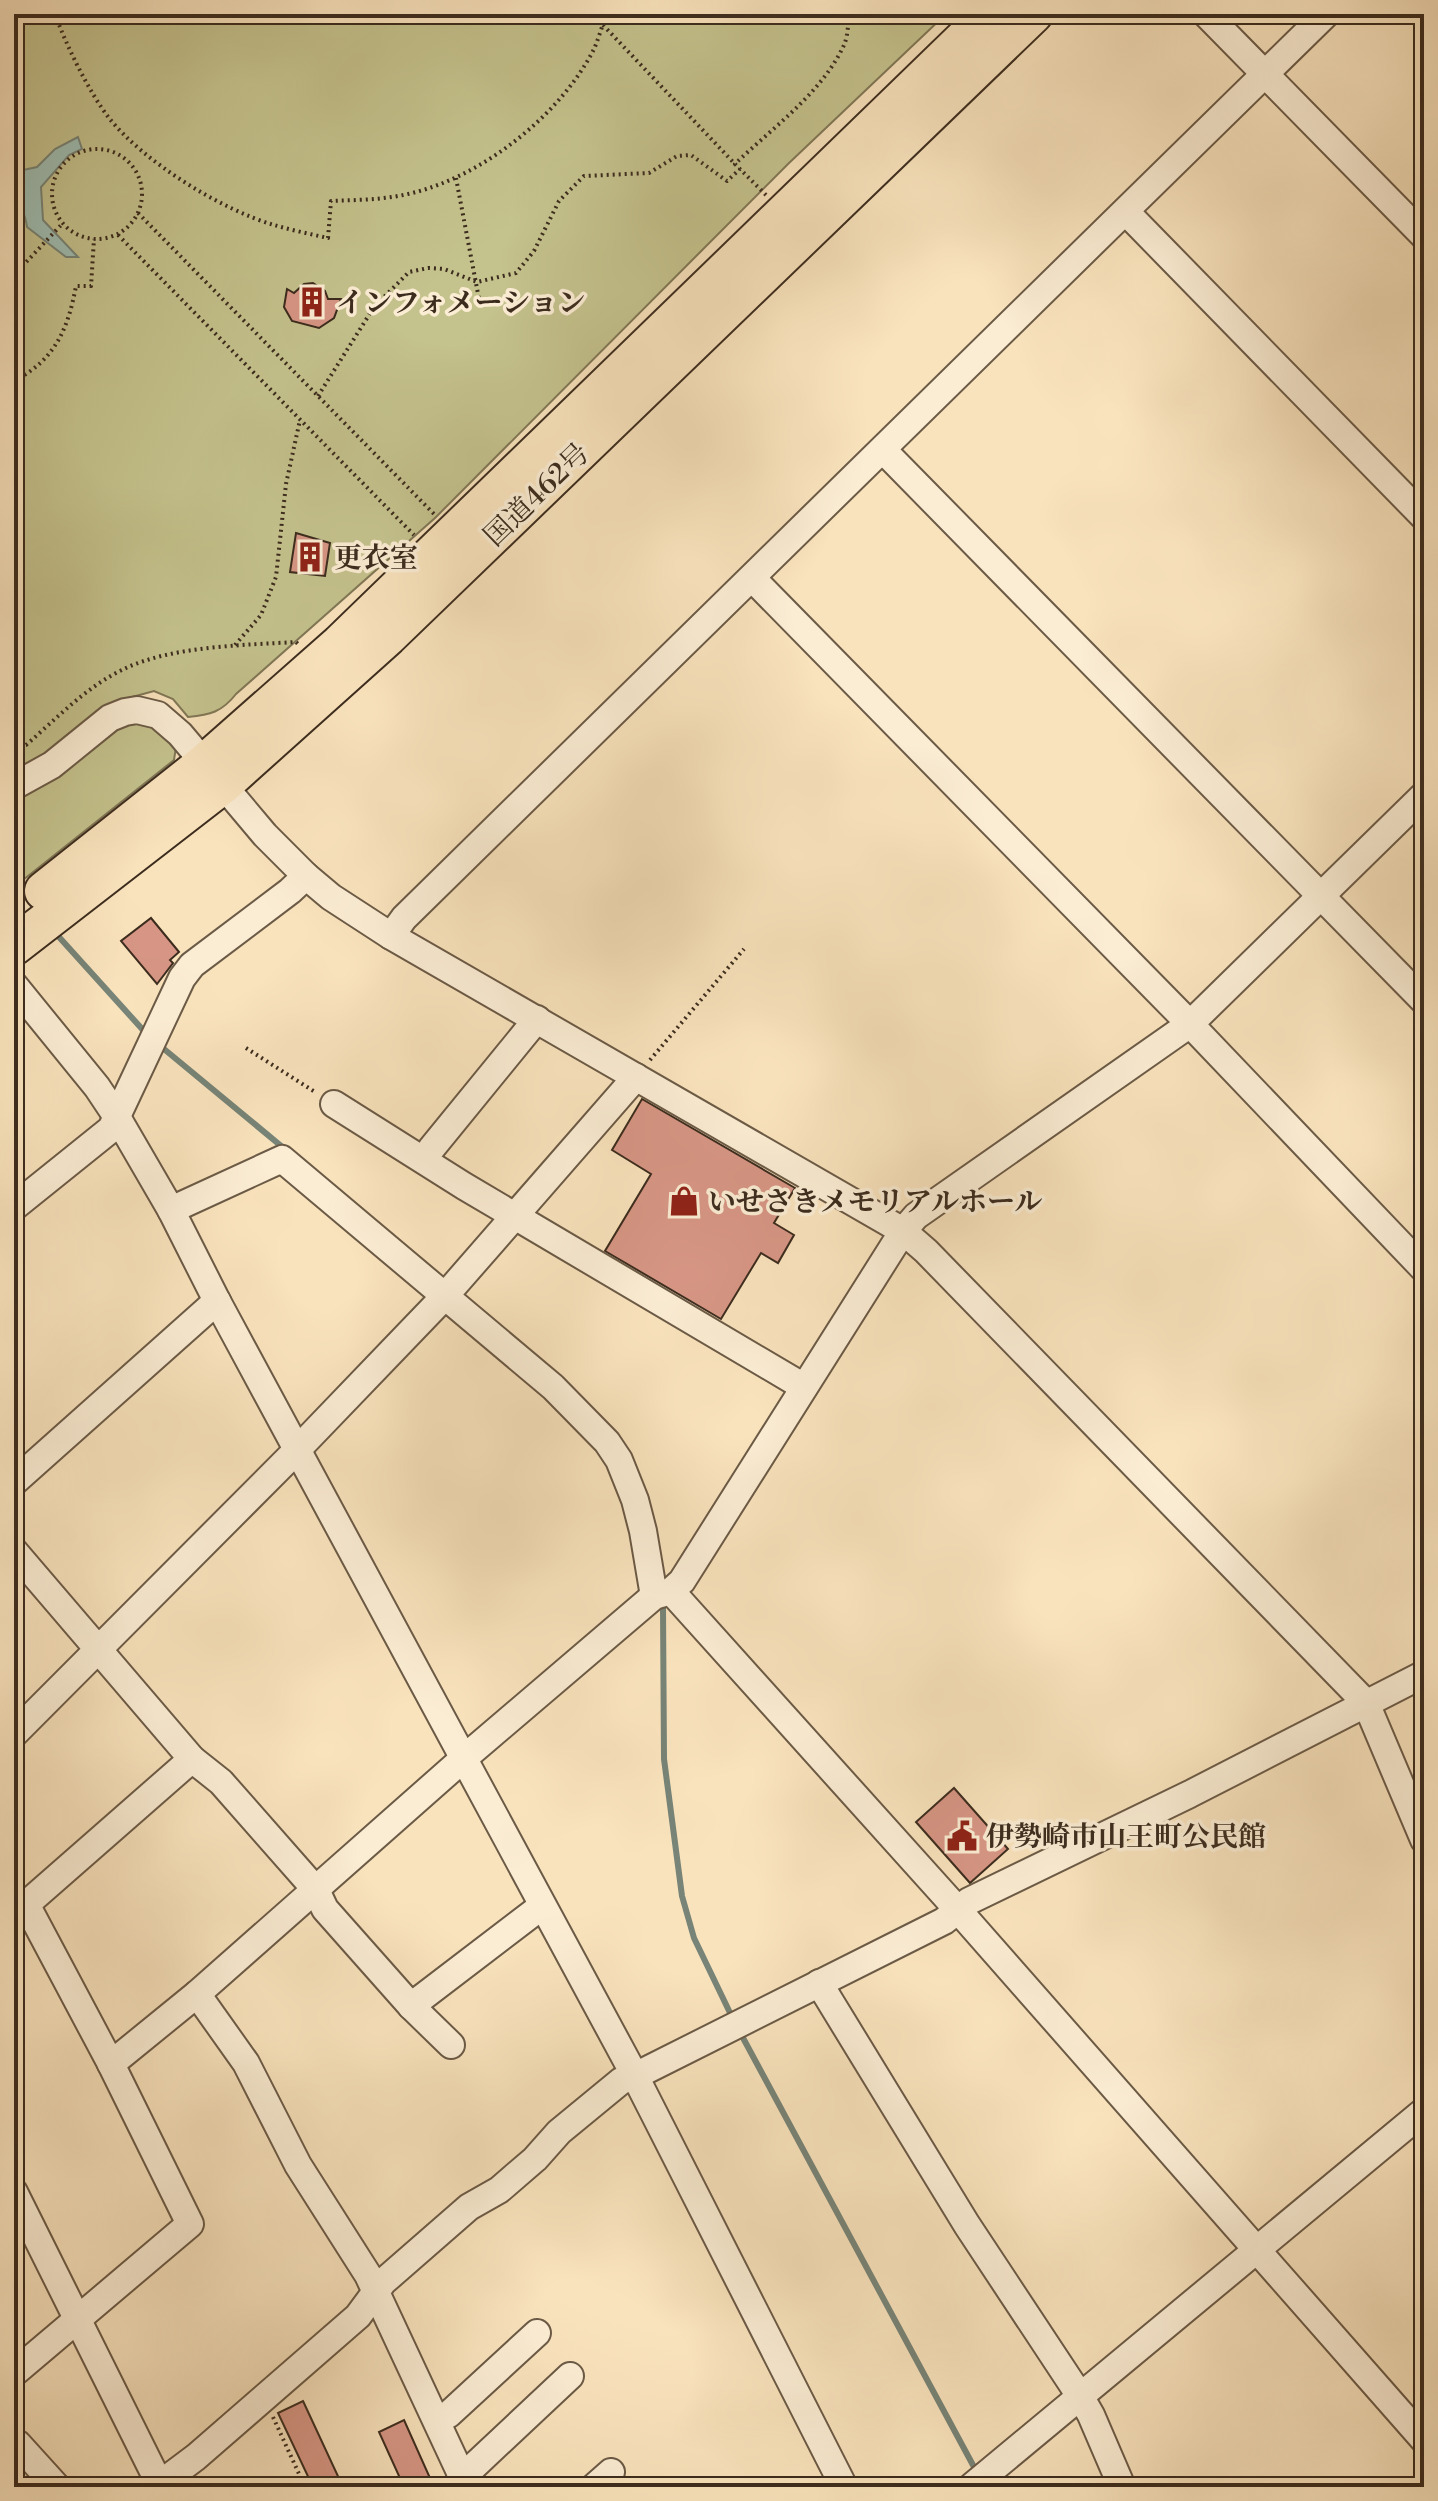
<svg xmlns="http://www.w3.org/2000/svg" width="1438" height="2501" viewBox="0 0 1438 2501" font-family="'Libre Bodoni','Noto Serif JP',serif">
<style>
.green{fill:#c4c28d;stroke:#807756;stroke-width:2}
.water{fill:#9ebeb3;stroke:#778477;stroke-width:2}
.lines{fill:none;stroke-linecap:round;stroke-linejoin:round}
.stream{stroke:#778477;stroke-width:6}
.building{fill:#d79685;stroke:#3c2c1e;stroke-width:2}
.minor-casing{stroke:#6b5a46;stroke-width:30}
.highway-casing{stroke:#3c2c1e;stroke-width:42}
.path{stroke:#3c2c1e;stroke-width:4;stroke-dasharray:2 4;stroke-linecap:butt}
.minor{stroke:#fbedd4;stroke-width:26}
.highway{stroke:#f9e3bd;stroke-width:38}
.labels{text-anchor:middle;stroke-width:7;stroke-linejoin:round;paint-order:stroke}
.poi-label{font-size:28px;font-weight:bold;fill:#3c2c1e;stroke:#fbedd4;text-anchor:start}
.street-label{font-size:28px;fill:#3c2c1e;stroke:#fbedd4}
</style>
<rect width="100%" height="100%" fill="#f9e3bd"/>
<filter id="stains"><feTurbulence type="fractalNoise" baseFrequency=".0025" numOctaves="4"/><feColorMatrix values="0 0 0 0 .2 0 0 0 0 .09 0 0 0 0 .02 0 0 0 .5 -.17"/></filter>
<radialGradient id="worn" r=".72"><stop offset=".6" stop-color="#630" stop-opacity="0"/><stop offset="1" stop-color="#630" stop-opacity=".3"/></radialGradient>
<g class="green">
<path d="M 14,14 L 946,14 L 788,164 L 435,518 L 236,694 C 222,712 210,715 188,717 L 173,699 L 154,691 L 121,700 L 36,762 L 14,773 Z"/>
<path d="M 145,722 L 163,732 L 176,747 L 174,760 L 18,884 L 14,880 L 14,799 L 28,794 L 68,768 L 122,726 Z"/>
</g>
<path class="water" d="M 78,137 L 82,149 L 69,155 L 41,187 L 43,220 L 78,257 L 66,257 L 27,227 C 25,207 9,192 18,171 L 37,167 L 55,149 Z"/>
<g class="lines">
<g class="stream">
<path d="M 59,937 L 143,1030"/>
<path d="M 164,1049 L 286,1150"/>
<path d="M 663,1608 L 664,1759 L 682,1896 L 694,1938 L 732,2017"/>
<path d="M 742,2036 L 974,2467"/>
</g>
</g>
<g class="building">
<path d="M 313,283 L 325,291 L 328,299 L 341,299 L 334,318 L 319,328 L 292,321 L 284,307 L 287,289 L 294,293 L 304,284 Z"/>
<path d="M 296,533 L 330,543 L 325,576 L 290,572 Z"/>
<path d="M 151,918 L 179,952 L 170,960 L 173,963 L 157,984 L 121,941 Z"/>
<path d="M 642,1099 L 795,1188 L 774,1223 L 794,1235 L 778,1263 L 761,1253 L 721,1319 L 605,1251 L 651,1174 L 612,1150 Z"/>
<path d="M 954,1788 L 1008,1849 L 970,1883 L 916,1822 Z"/>
<path d="M 303,2401 L 343,2487 L 313,2487 L 278,2413 Z"/>
<path d="M 404,2420 L 434,2487 L 404,2487 L 379,2432 Z"/>
</g>
<g class="lines">
<g class="minor-casing">
<g id="minor">
<path d="M 1206,14 L 1424,236"/>
<path d="M 1126,212 L 1424,517"/>
<path d="M 883,450 L 1424,1001"/>
<path d="M 752,578 L 1190,1024 L 1424,1269"/>
<path d="M 14,786 L 52,765 L 110,718 L 125,712 L 137,710 L 158,715 L 180,734 L 265,835 L 306,876 L 331,897 L 391,936 L 903,1231 L 926,1251 L 1366,1703 L 1424,1840"/>
<path d="M 391,936 L 404,918 L 1326,14"/>
<path d="M 14,985 L 97,1087 L 117,1117 L 171,1210 L 217,1301 L 635,2076 L 844,2487"/>
<path d="M 334,1104 L 464,1186 L 804,1387"/>
<path d="M 431,1149 L 537,1019"/>
<path d="M 14,1207 L 111,1129 L 182,978 L 192,965 L 290,891 L 306,876"/>
<path d="M 171,1210 L 282,1159 L 553,1387 L 607,1442 L 619,1460 L 635,1500 L 643,1531 L 654,1596"/>
<path d="M 14,1482 L 217,1301"/>
<path d="M 14,1551 L 192,1759 L 221,1782 L 316,1890 L 325,1909 L 411,2006 L 451,2045"/>
<path d="M 671,1591 L 958,1910 L 1424,2440"/>
<path d="M 14,1734 L 297,1450 L 444,1297 L 636,1077"/>
<path d="M 14,1915 L 192,1759"/>
<path d="M 819,1983 L 967,2225 L 1080,2396 L 1091,2415 L 1122,2487"/>
<path d="M 197,1994 L 246,2063 L 298,2165 L 368,2275 L 467,2487"/>
<path d="M 411,2006 L 542,1906"/>
<path d="M 111,2064 L 197,1994 L 463,1759 L 654,1596 L 671,1591 L 682,1581 L 903,1231 L 916,1216 L 1190,1024 L 1424,795"/>
<path d="M 14,2192 L 161,2487"/>
<path d="M 14,2373 L 190,2224 L 111,2064 L 26,1904"/>
<path d="M 437,2420 L 449,2414 L 537,2333"/>
<path d="M 18,2444 L 57,2487"/>
<path d="M 460,2472 L 473,2467 L 570,2376"/>
<path d="M 156,2487 L 196,2457 L 358,2316 L 383,2282 L 469,2207 L 499,2190 L 535,2159 L 559,2132 L 621,2081 L 635,2076 L 944,1921 L 969,1901 L 1190,1794 L 1424,1674"/>
<path d="M 594,2487 L 611,2472"/>
<path d="M 971,2487 L 1424,2111"/>
</g>
</g>
<g class="highway-casing">
<g id="highway">
<path d="M 44,891 L 204,764 L 340,644 L 990,14"/>
<path d="M 14,946 L 222,785 L 388,636 L 1033,14"/>
</g>
</g>
<g class="path">
<path d="M 55,14 C 66,45 89,92 109,118 C 144,162 220,209 274,225 C 291,230 310,234 328,238 L 331,201 C 353,200 376,200 398,196 C 475,183 559,118 594,49 C 599,38 602,25 607,14"/>
<path d="M 603,25 L 735,164"/>
<circle cx="97" cy="194" r="45"/>
<path d="M 456,178 L 479,299"/>
<path d="M 766,195 L 735,164 C 772,128 822,93 844,45 C 848,36 848,24 849,14"/>
<path d="M 138,213 L 435,515"/>
<path d="M 118,235 L 414,535"/>
<path d="M 14,275 L 63,223"/>
<path d="M 14,381 C 55,360 68,329 76,286 L 91,286 L 94,239"/>
<path d="M 318,396 L 374,307 L 409,272 L 428,268 L 444,269 L 477,282 L 516,273 L 534,251 L 559,201 L 584,176 L 649,173 L 677,156 L 691,155 L 727,181 L 740,169"/>
<path d="M 235,645 L 261,615 L 276,577 L 286,484 L 300,420"/>
<path d="M 14,746 L 26,745 C 56,719 87,686 124,669 C 171,646 245,645 296,642 L 299,645"/>
<path d="M 246,1048 L 315,1092"/>
<path d="M 650,1060 L 744,949"/>
<path d="M 273,2417 L 305,2487"/>
</g>
<use href="#minor" class="minor"/>
<use href="#highway" class="highway"/>
</g>
<defs>
<g id="building-bare" transform="scale(2.4)"><path d="M-4-6H4V6H1V3H-1V6H-4ZM-2.5-4.3h1.7v1.8h-1.7ZM.8-4.3h1.7v1.8H.8ZM-2.5-1h1.7V.8h-1.7ZM.8-1h1.7V.8H.8Z" fill="#8f2418" stroke="#fbedd4" stroke-width="2.5" paint-order="stroke"/></g>
<g id="shop-bare" transform="scale(2.4)"><path d="M-5-2.5h2.3a2.7 3.5 0 0 1 5.4 0H5L5.5 6h-11ZM-1.5-2.5h3a1.5 2.3 0 0 0-3 0Z" fill="#8f2418" stroke="#fbedd4" stroke-width="2.5" paint-order="stroke"/></g>
<g id="civic-bare" transform="scale(2.4)"><path d="M-.6-6.5H3V-4.5H.6V-3L4-1V1h2V6H-6V1h2V-1L-.6-3ZM-1.2 2.5V6h2.4V2.5Z" fill="#8f2418" stroke="#fbedd4" stroke-width="2.5" paint-order="stroke"/></g>
</defs>
<g fill-rule="evenodd">
<use href="#building-bare" x="312" y="302"/>
<use href="#building-bare" x="310" y="557"/>
<use href="#shop-bare" x="684" y="1201"/>
<use href="#civic-bare" x="962" y="1836"/>
</g>
<g class="labels">
<g class="poi-label">
<text x="336" y="312">インフォメーション</text>
<text x="334" y="567">更衣室</text>
<text x="708" y="1211">いせさきメモリアルホール</text>
<text x="986" y="1846">伊勢崎市山王町公民館</text>
</g>
<g class="street-label">
<text transform="translate(536 494) rotate(-44)" y="10">国道462号</text>
</g>
</g>
<rect width="1438" height="2501" fill="none" stroke="#f9e3bd" stroke-width="48"/>
<rect x="16" y="16" width="1406" height="2469" fill="none" stroke="#3c2c1e" stroke-width="4"/>
<rect x="24" y="24" width="1390" height="2453" fill="none" stroke="#3c2c1e" stroke-width="2"/>
<rect width="100%" height="100%" filter="url(#stains)"/>
<rect width="100%" height="100%" fill="url(#worn)"/>
</svg>
